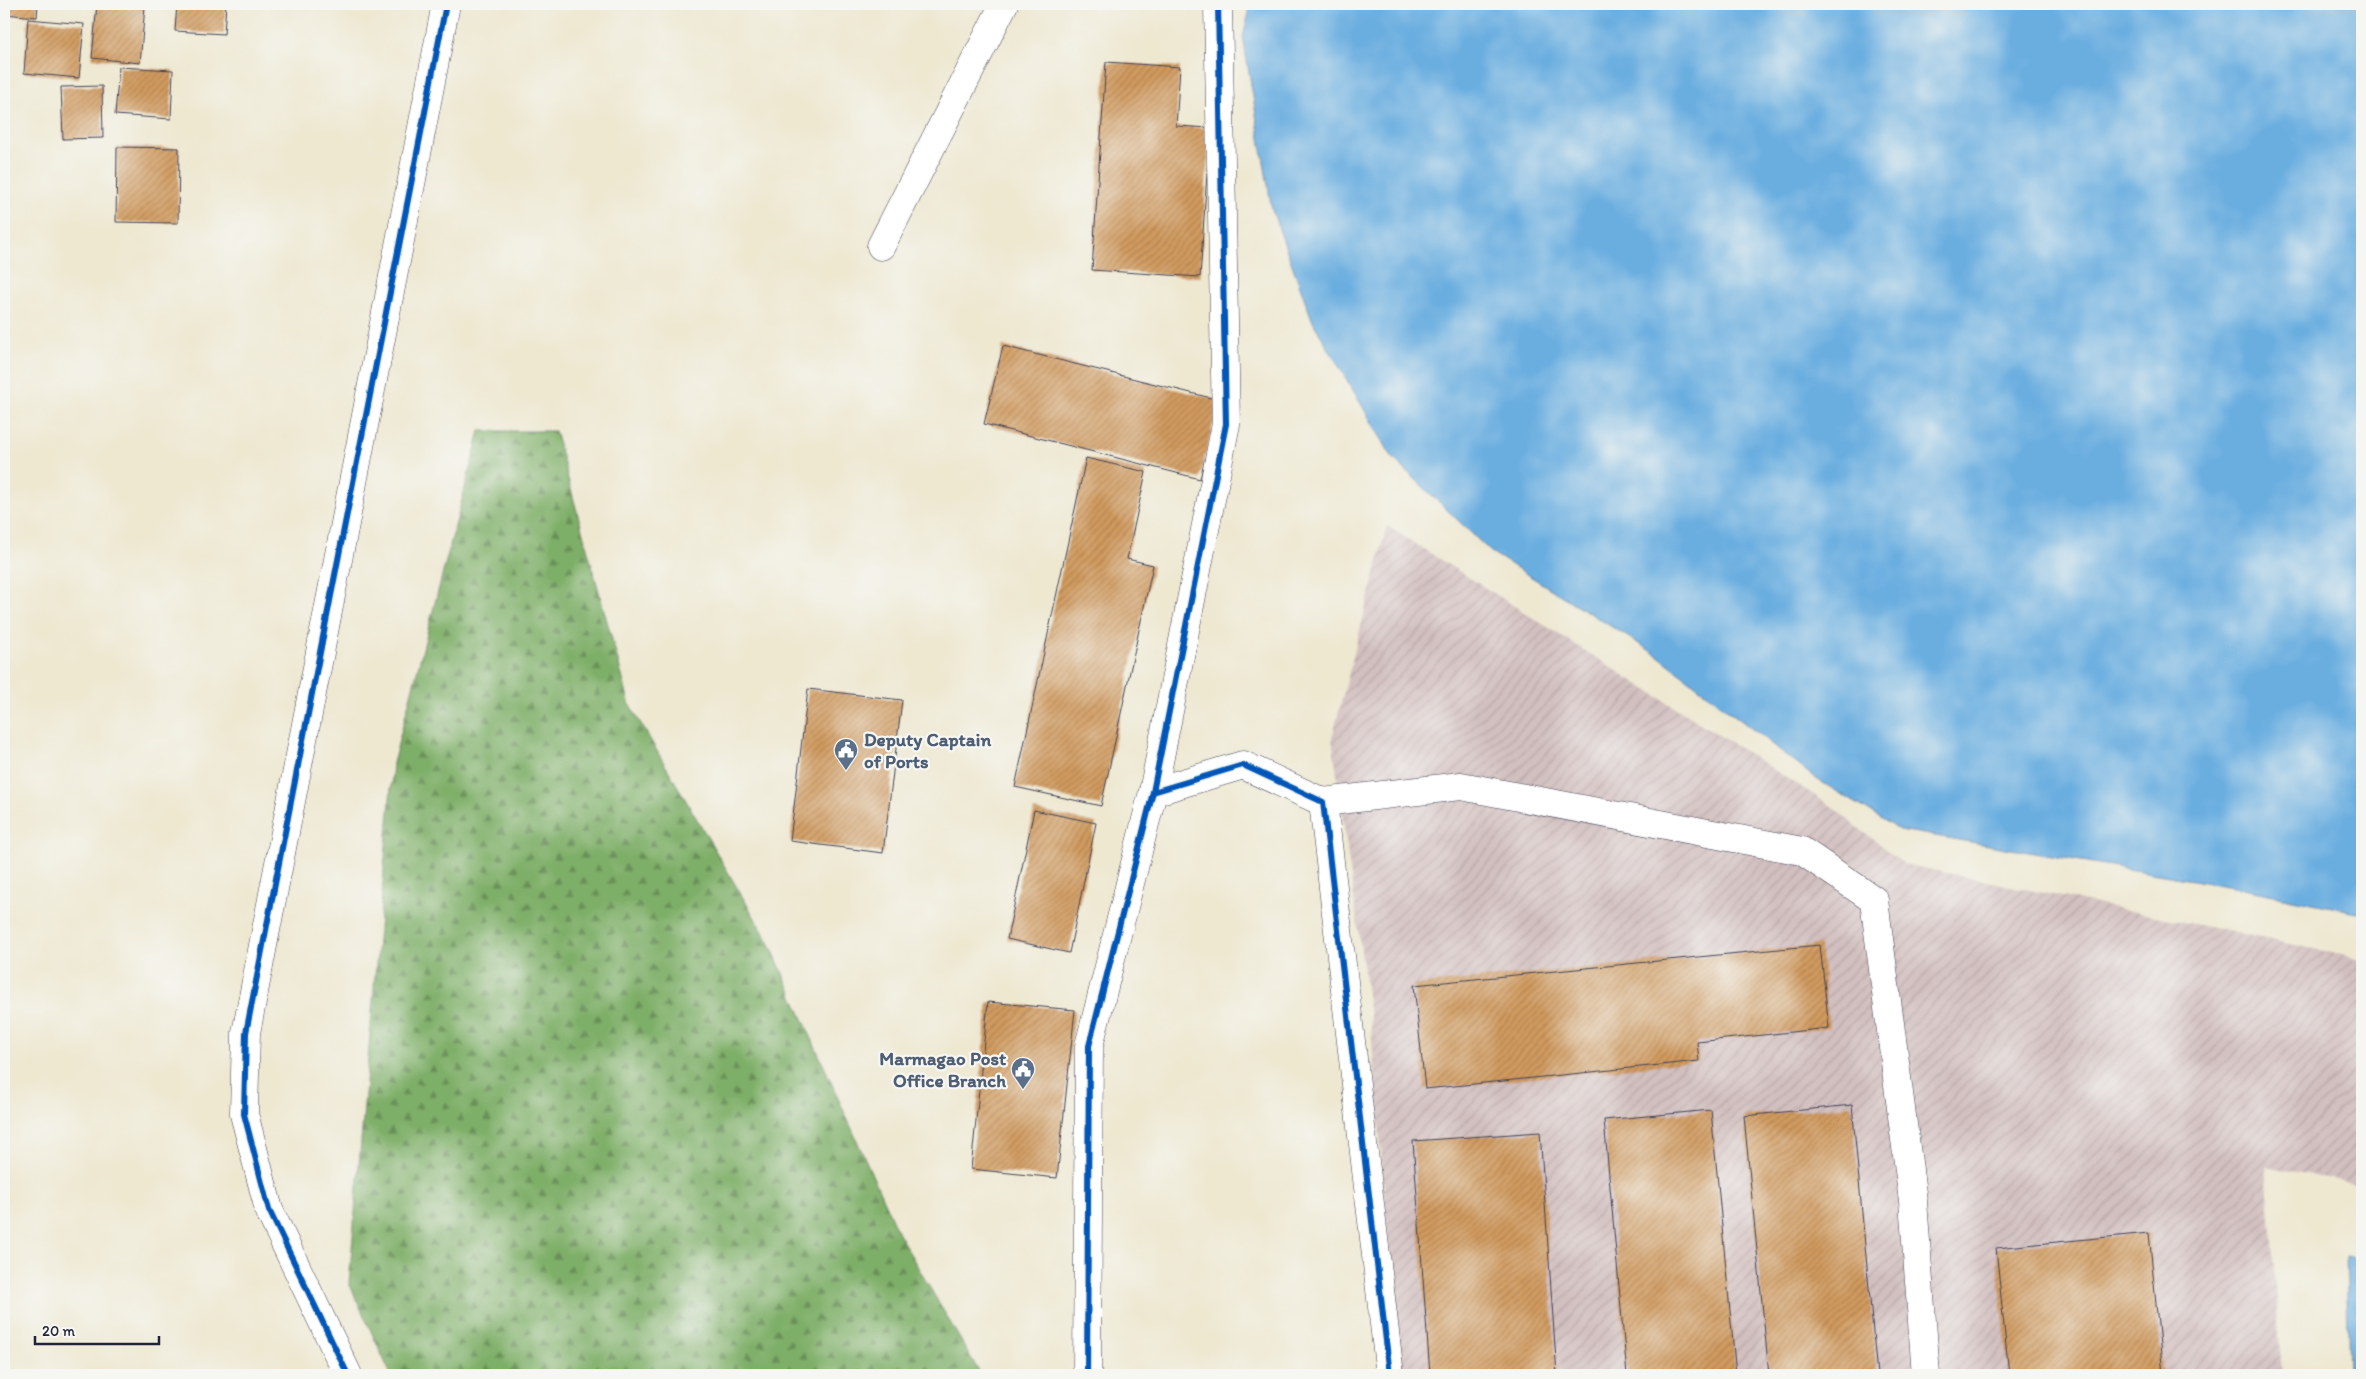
<svg xmlns="http://www.w3.org/2000/svg" width="2366" height="1379" viewBox="0 0 2366 1379" font-family="Itim,sans-serif">
<style>
.industrial{fill:url(#industrial-furrows)}
.forest{fill:url(#forest-firs);stroke:#506852}
.water{fill:#6baee0;stroke:#46688e}
.building{fill:url(#building-hatch)}
.lines{fill:none;stroke-linecap:round;stroke-linejoin:round}
.minor-casing{stroke:#414052;stroke-width:29}
.minor{stroke:#fff;stroke-width:28}
.cycleway-casing{stroke:#f6f6f2;stroke-width:9}
.cycleway{stroke:#0057b8;stroke-width:6}
.labels{text-anchor:middle;stroke-width:4.5;stroke-linejoin:round;paint-order:stroke}
.service-label{font-size:19px;font-weight:bold;fill:#4e5e75;stroke:#f6f6f2;text-anchor:start}
</style>
<defs>
<pattern id="industrial-furrows" width="10" height="10" patternUnits="userSpaceOnUse" patternTransform="scale(1.25)"><rect width="10" height="10" fill="#d2bfbf"/><path d="M-1 1l2-2M0 10L10 0M9 11l2-2" fill="none" stroke="#b4a4a5"/></pattern>
<pattern id="forest-firs" width="22" height="20" patternUnits="userSpaceOnUse" patternTransform="scale(1.25)"><rect width="22" height="20" fill="#7eaf68"/><path d="M5 1l3.5 6h-7zM16 11l3.5 6h-7z" fill="#678e57"/></pattern>
<pattern id="building-hatch" width="6" height="6" patternUnits="userSpaceOnUse" patternTransform="scale(1.25)"><rect width="6" height="6" fill="#d29b5f"/><path d="M-1 1l2-2M0 6l6-6M5 7l2-2" fill="none" stroke="#aa7e50"/></pattern>
</defs>
<rect width="100%" height="100%" fill="#f6f6f2"/>
<filter id="ink" filterUnits="userSpaceOnUse"><feTurbulence type="fractalNoise" baseFrequency=".02" numOctaves="2"/><feDisplacementMap in="SourceGraphic" scale="10" xChannelSelector="R" yChannelSelector="G"/><feConvolveMatrix kernelMatrix="1 2 1 2 8 2 1 2 1" color-interpolation-filters="sRGB"/></filter>
<filter id="wash" filterUnits="userSpaceOnUse"><feTurbulence type="fractalNoise" baseFrequency=".0096" numOctaves="4" result="noise"/><feDisplacementMap in="SourceGraphic" scale="20" xChannelSelector="R" yChannelSelector="G"/><feGaussianBlur stdDeviation="1.12" result="paint"/><feColorMatrix in="noise" values="0 0 0 0 0 0 0 0 0 0 0 0 0 0 0 0 0 1.4 0 .05"/><feComposite in="paint" operator="in"/></filter>
<g filter="url(#wash)">
<rect width="100%" height="100%" fill="#eee8d1"/>
<path class="industrial" d="M 1387,526 L 1830,805 L 1904,864 L 2362,959 L 2362,1185 L 2266,1166 L 2282,1375 L 1399,1375 L 1370,1016 L 1332,738 Z"/>
<path class="forest" d="M 480,431 L 555,431 L 630,705 L 769,942 L 898,1233 L 981,1375 L 391,1375 L 349,1283 L 393,763 Z"/>
<g class="water">
<path d="M 1251,4 L 2362,4 L 2362,913 L 2233,887 L 1900,830 L 1815,778 L 1657,655 L 1491,552 L 1392,457 L 1313,322 L 1272,210 L 1243,37 Z"/>
<path d="M 2346,1256 L 2362,1259 L 2362,1375 L 2349,1375 Z"/>
</g>
<g id="blocks">
<g class="building">
<path d="M 4,4 L 38,4 L 37,17 L 4,14 Z"/>
<path d="M 97,4 L 145,6 L 140,63 L 92,58 Z"/>
<path d="M 177,4 L 226,4 L 224,34 L 175,31 Z"/>
<path d="M 28,19 L 84,24 L 79,78 L 24,73 Z"/>
<path d="M 1106,62 L 1180,67 L 1176,126 L 1210,128 L 1200,277 L 1092,270 Z"/>
<path d="M 119,67 L 173,70 L 171,119 L 115,115 Z"/>
<path d="M 102,86 L 103,138 L 63,139 L 61,87 Z"/>
<path d="M 117,147 L 179,148 L 178,223 L 116,222 Z"/>
<path d="M 1003,346 L 1219,400 L 1200,479 L 984,424 Z"/>
<path d="M 1086,458 L 1146,472 L 1127,559 L 1153,565 L 1101,806 L 1015,787 Z"/>
<path d="M 808,689 L 902,700 L 883,853 L 790,841 Z"/>
<path d="M 1034,810 L 1096,823 L 1069,953 L 1007,939 Z"/>
<path d="M 1820,945 L 1829,1028 L 1697,1042 L 1699,1061 L 1425,1089 L 1414,985 Z"/>
<path d="M 988,1002 L 1075,1010 L 1057,1178 L 971,1169 Z"/>
<path d="M 1852,1105 L 1877,1375 L 1769,1375 L 1744,1116 Z"/>
<path d="M 1711,1110 L 1736,1375 L 1627,1375 L 1604,1120 Z"/>
<path d="M 1540,1132 L 1557,1375 L 1430,1375 L 1413,1141 Z"/>
<path d="M 2149,1233 L 2163,1375 L 2009,1375 L 1996,1248 Z"/>
</g>
</g>
</g>
<g filter="url(#ink)">
<use href="#blocks" fill-opacity="0" stroke="#414052" stroke-width="1"/>
<g class="lines">
<g class="minor-casing">
<g id="minor">
<path d="M 881,246 L 1004,4"/>
<path d="M 1153,792 L 1226,424 L 1218,4"/>
<path d="M 1323,802 L 1390,1375"/>
<path d="M 348,1375 L 269,1210 L 244,1114 L 246,1033 L 446,4"/>
<path d="M 1087,1375 L 1089,1046 L 1153,792 L 1243,765 L 1323,802 L 1461,786 L 1802,851 L 1874,900 L 1913,1201 L 1926,1375"/>
</g>
</g>
<use href="#minor" class="minor"/>
<g class="cycleway-casing">
<g id="cycleway">
<path d="M 1153,792 L 1226,424 L 1218,4"/>
<path d="M 348,1375 L 269,1210 L 244,1114 L 246,1033 L 446,4"/>
<path d="M 1087,1375 L 1089,1046 L 1153,792 L 1243,765 L 1323,802 L 1390,1375"/>
</g>
</g>
<use href="#cycleway" class="cycleway"/>
</g>
</g>
<defs>
<g id="civic-pin" transform="scale(1.25)"><path d="M0 17L-7.5 6A9.5 9.5 0 1 1 7.5 6Z" fill="#5c6f8a" stroke="#f6f6f2"/><path d="M-.6-6.5H3V-4.5H.6V-3L4-1V1h2V6H-6V1h2V-1L-.6-3ZM-1.2 2.5V6h2.4V2.5Z" fill="#fff"/></g>
</defs>
<g fill-rule="evenodd">
<use href="#civic-pin" x="846" y="750"/>
<use href="#civic-pin" x="1023" y="1069"/>
</g>
<g class="labels">
<g class="service-label">
<text x="864" y="746">Deputy Captain<tspan x="864" dy="22">of Ports</tspan></text>
<text x="1006" y="1065" text-anchor="end">Marmagao Post<tspan x="1006" dy="22">Office Branch</tspan></text>
</g>
</g>
<rect width="2366" height="1379" fill="none" stroke="#f6f6f2" stroke-width="20"/>
<path d="M35 1336v8h124v-8" fill="none" stroke="#22223b" stroke-width="2.5"/>
<text x="42" y="1336" font-size="15" fill="#22223b" stroke="#f6f6f2" stroke-width="4" paint-order="stroke">20 m</text>
</svg>
